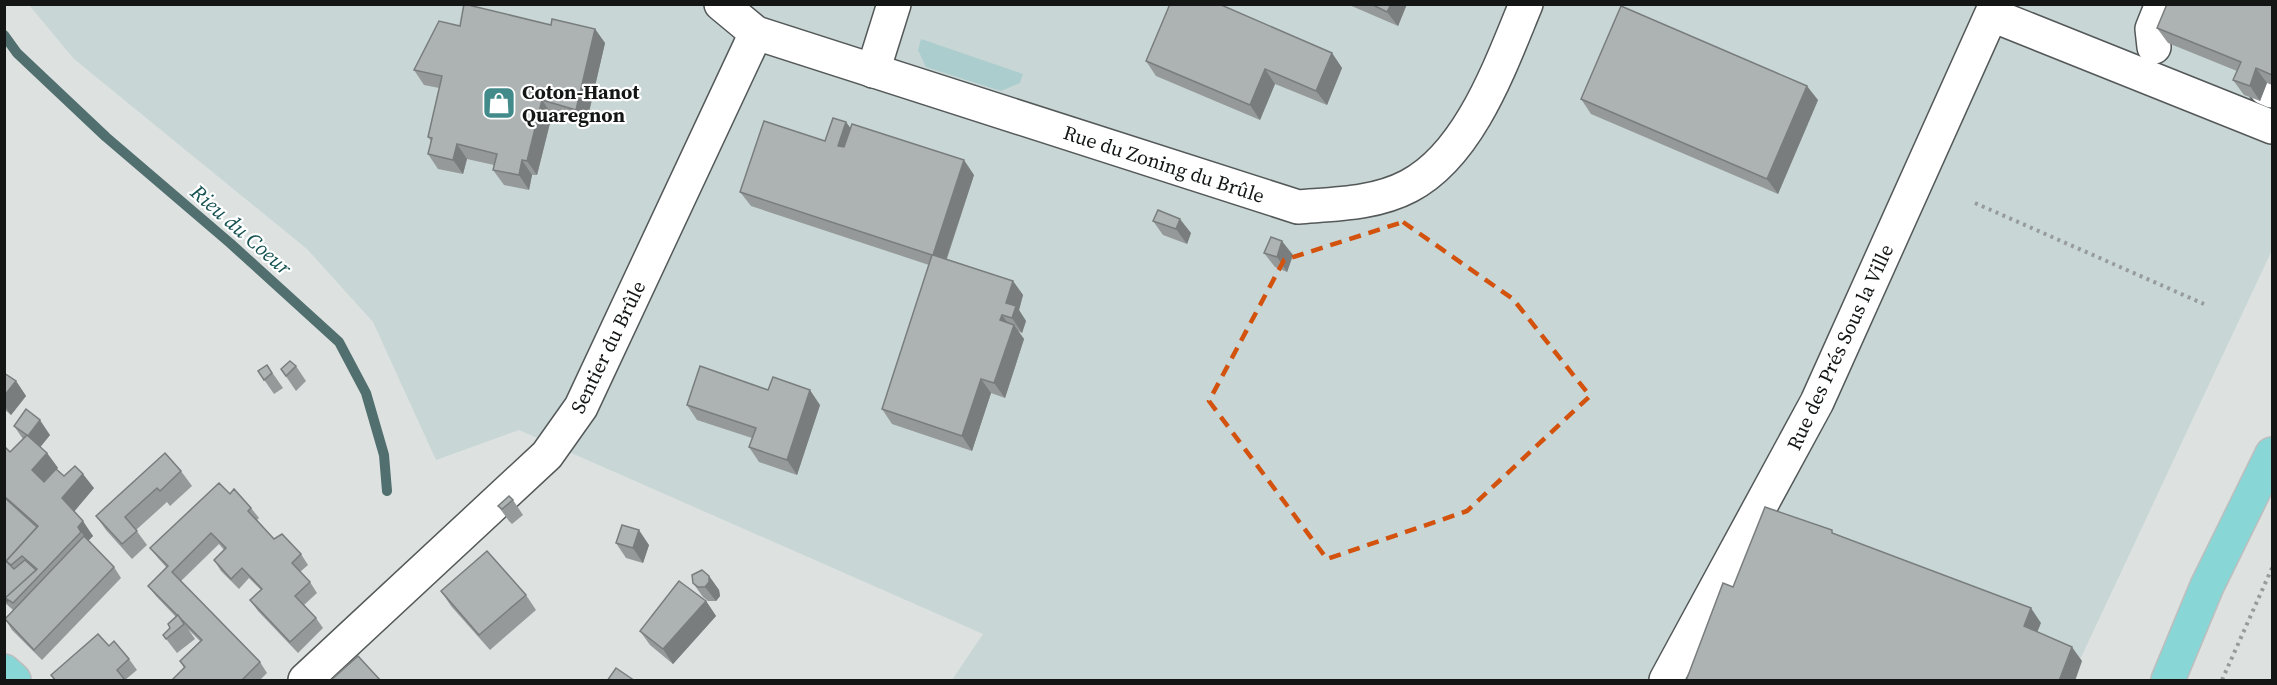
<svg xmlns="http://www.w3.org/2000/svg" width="2277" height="685" viewBox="0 0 2277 685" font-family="'Source Serif 4',serif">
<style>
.built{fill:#c8d6d6}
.green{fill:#abcdcd}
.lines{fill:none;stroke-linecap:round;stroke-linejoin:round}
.stream{stroke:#526f6f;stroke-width:10}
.minor-casing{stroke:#545858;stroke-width:36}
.major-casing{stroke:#bdbebe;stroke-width:36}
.path{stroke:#979b9b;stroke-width:4;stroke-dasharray:3 4.5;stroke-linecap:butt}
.minor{stroke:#fff;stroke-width:33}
.major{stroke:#89d6d6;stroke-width:33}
.wall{fill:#959999}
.shaded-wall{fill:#797d7d}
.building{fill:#adb2b2;stroke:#797d7d;stroke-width:1.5}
.marked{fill:none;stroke:#d3520d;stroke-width:4.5;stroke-dasharray:12 8;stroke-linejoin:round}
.labels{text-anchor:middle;stroke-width:4.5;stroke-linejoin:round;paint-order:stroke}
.poi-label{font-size:20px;font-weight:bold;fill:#141616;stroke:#fff;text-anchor:start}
.street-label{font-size:20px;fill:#141616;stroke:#fff}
.water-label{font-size:21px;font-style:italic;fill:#155151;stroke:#fff}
</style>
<rect width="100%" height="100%" fill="#dde2e1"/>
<path class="built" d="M 29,5 L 2272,5 L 2272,250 L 2078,664 L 2082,661 L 2075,680 L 952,680 L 983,634 L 519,430 L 436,460 L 373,322 L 307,249 L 74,59 Z"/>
<path class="green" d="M 921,39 L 1023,74 L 1020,83 L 1001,91 L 926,67 L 918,50 Z"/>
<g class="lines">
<path class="stream" d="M 4,35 L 17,53 L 106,137 L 230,243 L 339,342 L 366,393 L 384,455 L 387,491"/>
<g class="minor-casing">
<g id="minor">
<path d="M 721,4 L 756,33 L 1298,207 C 1335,204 1375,204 1409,186 C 1470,154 1501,64 1526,4"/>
<path d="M 1992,15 L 2272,127"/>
<path d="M 2154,47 L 2152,29 L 2162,4"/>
<path d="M 873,71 L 894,4"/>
<path d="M 2265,88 L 2272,91"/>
<path d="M 305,680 L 547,455 L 581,407 L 756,33"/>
<path d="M 1666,680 L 1817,402 L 1996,4"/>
</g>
</g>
<g class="major-casing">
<g id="major">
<path d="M 4,671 L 14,680"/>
<path d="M 2168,680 L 2207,586 L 2272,454"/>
</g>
</g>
<g class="path">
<path d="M 1975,203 L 2204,304"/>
<path d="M 2222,680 L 2272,568"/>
</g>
<use href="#minor" class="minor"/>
<use href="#major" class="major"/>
</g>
<g class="wall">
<path d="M 1347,4 L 1407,4 L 1398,26 Z"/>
<path d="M 2272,4 L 2272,85 L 2267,83 L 2260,101 L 2244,95 L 2233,80 L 2237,71 L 2168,43 L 2157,28 Z"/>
<path d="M 551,25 L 595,29 L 605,43 L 586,125 L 552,115 L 537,175 L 532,175 L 529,190 L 504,185 L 493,170 L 494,165 L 467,159 L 463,174 L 438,169 L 428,154 L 431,141 L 428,137 L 439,88 L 424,85 L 414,70 L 460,26 Z"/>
<path d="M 1332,53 L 1342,68 L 1327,105 L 1275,84 L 1260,120 L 1156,76 L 1146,61 Z"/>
<path d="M 1581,99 L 1818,100 L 1778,194 L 1591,114 Z"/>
<path d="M 846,122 L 851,129 L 974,175 L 947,259 L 1013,281 L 1023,295 L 1019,310 L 1026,321 L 1022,333 L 1018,331 L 1024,339 L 1005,398 L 991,393 L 972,451 L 892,424 L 882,409 L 929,265 L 751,206 L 740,192 L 825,141 Z"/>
<path d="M 1153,221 L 1191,233 L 1187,244 L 1163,235 Z"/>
<path d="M 1264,253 L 1293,255 L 1287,272 L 1275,267 Z"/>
<path d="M 267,365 L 283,388 L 274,394 L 258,371 Z"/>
<path d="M 296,366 L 306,381 L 296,391 L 281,369 Z"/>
<path d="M 4,373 L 16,381 L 26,396 L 11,415 L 4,409 Z"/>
<path d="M 768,390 L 820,405 L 797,475 L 759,462 L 749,447 L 752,438 L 697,420 L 687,405 Z"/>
<path d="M 14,426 L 50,435 L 40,447 L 47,453 L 58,468 L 56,469 L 64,476 L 94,488 L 74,511 L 93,536 L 88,541 L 114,567 L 121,578 L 42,660 L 12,630 L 5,619 L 13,610 L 4,602 L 4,446 L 10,452 L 23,439 Z"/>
<path d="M 181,471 L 192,486 L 170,506 L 167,502 L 136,530 L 147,545 L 132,559 L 106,530 L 96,516 Z"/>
<path d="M 513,500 L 523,515 L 512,524 L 509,521 L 498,506 Z"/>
<path d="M 251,508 L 259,518 L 257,520 L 274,539 L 301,554 L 308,565 L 300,572 L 310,582 L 317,593 L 304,605 L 316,618 L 323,628 L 298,653 L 258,611 L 250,600 L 261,590 L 249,578 L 239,589 L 221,571 L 214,560 L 224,550 L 219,544 L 181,581 L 260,662 L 267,673 L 259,681 L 171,681 L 184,668 L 180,661 L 200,641 L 188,629 L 195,639 L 177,653 L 163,635 L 170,628 L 176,617 L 156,596 L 148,586 L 167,568 L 158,558 L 150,548 Z"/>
<path d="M 616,543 L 649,545 L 643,563 L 626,558 Z"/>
<path d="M 709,576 L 719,590 L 720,596 L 716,601 L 708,601 L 703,597 L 693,583 Z"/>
<path d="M 441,591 L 526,595 L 536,610 L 490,650 L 451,606 Z"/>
<path d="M 706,601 L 716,616 L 673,664 L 650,645 L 640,631 Z"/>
<path d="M 109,646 L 129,659 L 137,670 L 125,680 L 126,681 L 55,681 L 51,675 Z"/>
</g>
<g class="shaded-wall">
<path d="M 1391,4 L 1407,4 L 1398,26 L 1387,12 Z"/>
<path d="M 595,29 L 605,43 L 586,125 L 576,110 Z"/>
<path d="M 1332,53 L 1342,68 L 1327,105 L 1316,91 Z"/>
<path d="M 2256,68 L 2267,83 L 2260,101 L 2250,86 Z"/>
<path d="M 1265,69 L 1275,84 L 1260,120 L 1250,105 Z"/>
<path d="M 1807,86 L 1818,100 L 1778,194 L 1767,179 Z"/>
<path d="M 542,100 L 552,115 L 537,175 L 527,161 Z"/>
<path d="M 846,122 L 856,136 L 848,160 L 838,146 Z"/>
<path d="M 457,144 L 467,159 L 463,174 L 453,160 Z"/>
<path d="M 522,160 L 532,175 L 529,190 L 519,175 Z"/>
<path d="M 964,160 L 974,175 L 943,269 L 933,255 Z"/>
<path d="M 1180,219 L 1191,233 L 1187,244 L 1176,229 Z"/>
<path d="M 1282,241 L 1293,255 L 1287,272 L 1277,257 Z"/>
<path d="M 1013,281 L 1023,295 L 1019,310 L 1026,321 L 1022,333 L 1012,318 L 1006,303 Z"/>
<path d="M 1002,315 L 1012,329 L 1014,325 L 1024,339 L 1005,398 L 994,383 L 1000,320 Z"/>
<path d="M 981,379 L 991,393 L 972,451 L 962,436 Z"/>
<path d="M 16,381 L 26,396 L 11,415 L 4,405 L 4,396 Z"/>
<path d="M 810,390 L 820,405 L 797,475 L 787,460 Z"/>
<path d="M 40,420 L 50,435 L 38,450 L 28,436 Z"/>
<path d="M 47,453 L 58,468 L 42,485 L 32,470 Z"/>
<path d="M 83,474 L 94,488 L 73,513 L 62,498 Z"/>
<path d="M 83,521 L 93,536 L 88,541 L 91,547 L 78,527 Z"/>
<path d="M 639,530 L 649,545 L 643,563 L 633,548 Z"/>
<path d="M 709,576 L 719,590 L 720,596 L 716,601 L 705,587 Z"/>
<path d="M 706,601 L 716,616 L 673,664 L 663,649 Z"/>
<path d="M 2031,608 L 2041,623 L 2034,640 L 2024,626 Z"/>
<path d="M 2072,647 L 2082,661 L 2075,681 L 2059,681 Z"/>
</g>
<g class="building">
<path d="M 464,4 L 551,25 L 552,19 L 595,29 L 576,110 L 542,100 L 527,161 L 522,160 L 519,175 L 493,170 L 497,154 L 457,144 L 453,160 L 428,154 L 432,138 L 428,137 L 442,76 L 414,70 L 439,21 L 460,26 Z"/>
<path d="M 1170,4 L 1219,4 L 1332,53 L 1316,91 L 1265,69 L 1250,105 L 1146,61 Z"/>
<path d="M 1371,4 L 1391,4 L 1387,12 Z"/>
<path d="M 2167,4 L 2272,4 L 2272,75 L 2256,68 L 2250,86 L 2233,80 L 2241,62 L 2157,28 Z"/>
<path d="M 1621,6 L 1807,86 L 1767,179 L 1581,99 Z"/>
<path d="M 833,118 L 846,122 L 838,146 L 844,147 L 852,124 L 964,160 L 933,255 L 1013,281 L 1006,303 L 1016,306 L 1012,318 L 1002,315 L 1000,320 L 1014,325 L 994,383 L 981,379 L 962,436 L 882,409 L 932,255 L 740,192 L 764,121 L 825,141 Z"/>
<path d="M 1158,210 L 1180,219 L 1176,229 L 1153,221 Z"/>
<path d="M 1271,237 L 1282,241 L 1277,257 L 1264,253 Z"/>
<path d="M 290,361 L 296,366 L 286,376 L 281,369 Z"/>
<path d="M 267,365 L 272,373 L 264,380 L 258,371 Z"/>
<path d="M 700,366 L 768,390 L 773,377 L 810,390 L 787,460 L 749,447 L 756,428 L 687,405 Z"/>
<path d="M 4,373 L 16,381 L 4,396 Z"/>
<path d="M 26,409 L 40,420 L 28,436 L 47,453 L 32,470 L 44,482 L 56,469 L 64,476 L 75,466 L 83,474 L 62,498 L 83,521 L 78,527 L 81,532 L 13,603 L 5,598 L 37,569 L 22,556 L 11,565 L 6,561 L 38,526 L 4,496 L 4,446 L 10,452 L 27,435 L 14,426 Z"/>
<path d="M 165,453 L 181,471 L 160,491 L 157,488 L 125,517 L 137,531 L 122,544 L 96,516 Z"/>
<path d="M 219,483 L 230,494 L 234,489 L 251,508 L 248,511 L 274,539 L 282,534 L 301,554 L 292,563 L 310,582 L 295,596 L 316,618 L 290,642 L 250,600 L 262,589 L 242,568 L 231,579 L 214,560 L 226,548 L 211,533 L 172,572 L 260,662 L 241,681 L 171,681 L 185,667 L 180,661 L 202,640 L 148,586 L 168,566 L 150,548 Z"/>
<path d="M 509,496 L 513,500 L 502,509 L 498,506 Z"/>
<path d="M 4,497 L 37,527 L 6,561 L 14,569 L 25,560 L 36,570 L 5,598 L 8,602 L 4,599 L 4,563 L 6,562 L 4,561 Z"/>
<path d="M 1765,507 L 1832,530 L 1832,533 L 2031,608 L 2024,626 L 2072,647 L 2059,681 L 1686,681 L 1723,583 L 1733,587 Z"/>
<path d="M 622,525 L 639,530 L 633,548 L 616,543 Z"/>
<path d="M 84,536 L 114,567 L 34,650 L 5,619 Z"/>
<path d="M 487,551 L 526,595 L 479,635 L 441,591 Z"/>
<path d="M 702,570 L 709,576 L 709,582 L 705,587 L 698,587 L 693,583 L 692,575 Z"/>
<path d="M 679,581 L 706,601 L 663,649 L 640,631 Z"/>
<path d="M 178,615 L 184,624 L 166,639 L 163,635 L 170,628 L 168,624 Z"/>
<path d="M 98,634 L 109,646 L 114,641 L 129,659 L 117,670 L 125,680 L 56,681 L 51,675 Z"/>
<path d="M 358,656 L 381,681 L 330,681 Z"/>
<path d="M 616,668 L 635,681 L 607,681 Z"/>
</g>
<path class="marked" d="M 1403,222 L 1513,299 L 1590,396 L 1467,511 L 1327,559 L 1209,401 L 1284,260 Z"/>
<defs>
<g id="shop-square" transform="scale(1.725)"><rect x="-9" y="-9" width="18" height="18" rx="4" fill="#438b8b" stroke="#fff"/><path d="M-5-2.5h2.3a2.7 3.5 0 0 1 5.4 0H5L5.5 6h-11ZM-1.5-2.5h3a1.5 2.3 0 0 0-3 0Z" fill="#fff"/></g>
</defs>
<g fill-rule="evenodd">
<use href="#shop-square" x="499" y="103"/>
</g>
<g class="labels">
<g class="poi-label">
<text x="522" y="99">Coton-Hanot<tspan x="522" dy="23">Quaregnon</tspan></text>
</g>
<g class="street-label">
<text transform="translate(1164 164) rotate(18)" y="7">Rue du Zoning du Brûle</text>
<text transform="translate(608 347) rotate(-64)" y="7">Sentier du Brûle</text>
<text transform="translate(1840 347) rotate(-65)" y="7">Rue des Prés Sous la Ville</text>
</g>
<g class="water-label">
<text transform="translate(241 230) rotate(41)" y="7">Rieu du Coeur</text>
</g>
</g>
<rect width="2277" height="685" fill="none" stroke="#141616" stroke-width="12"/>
</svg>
